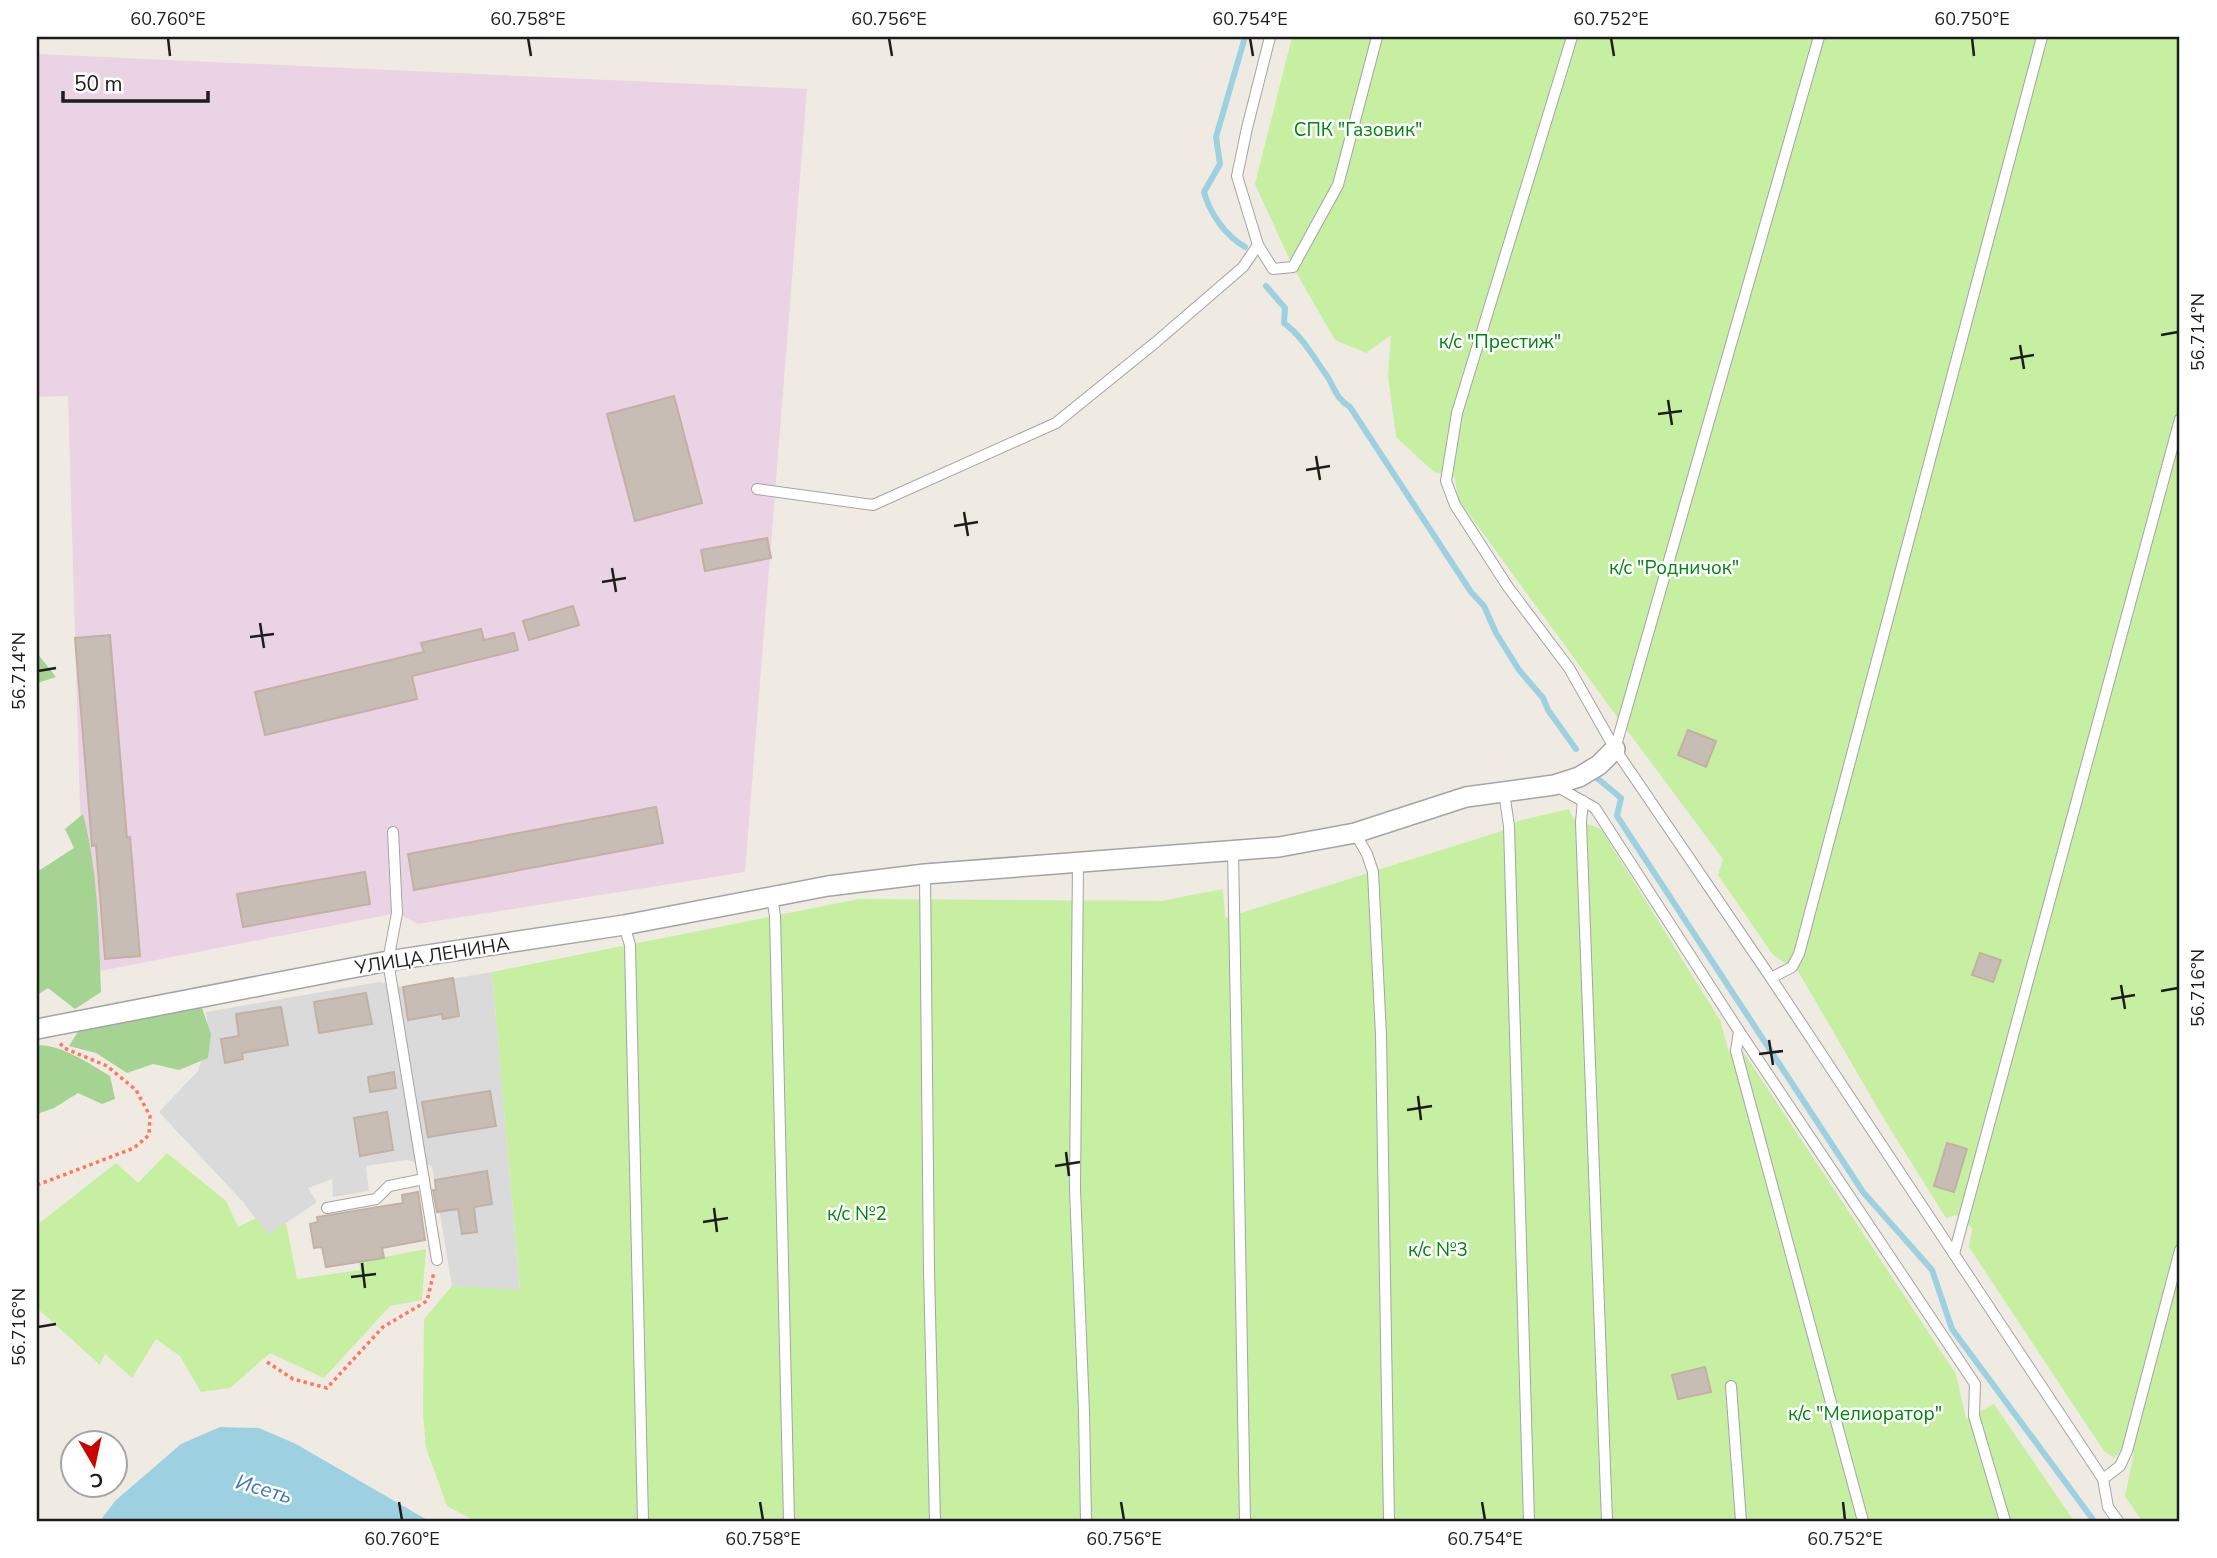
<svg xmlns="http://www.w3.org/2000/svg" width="2217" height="1558" viewBox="0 0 2217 1558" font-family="'Nunito Sans',sans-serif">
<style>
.residential{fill:#dbdada}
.industrial{fill:#e9d3e4}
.grass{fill:#c6efa2}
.forest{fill:#a4d392}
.water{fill:#9dd1e2}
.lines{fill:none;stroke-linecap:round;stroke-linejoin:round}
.stream{stroke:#9dd1e2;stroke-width:6}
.building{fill:#c8bdb5;stroke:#c2b1a3;stroke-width:2}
.lane-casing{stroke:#a4a4a4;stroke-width:12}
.street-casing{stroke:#a4a4a4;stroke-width:22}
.path{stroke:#ff7763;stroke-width:3.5;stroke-dasharray:3.5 3.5;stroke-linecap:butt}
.lane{stroke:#fff;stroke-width:10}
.street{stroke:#fff;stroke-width:19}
.ticks{fill:none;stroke:#1d1d1d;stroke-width:2.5}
.labels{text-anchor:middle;stroke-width:5;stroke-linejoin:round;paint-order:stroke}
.park-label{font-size:19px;fill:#01850f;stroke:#fff}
.street-label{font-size:19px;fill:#1d1d1d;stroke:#fff}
.water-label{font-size:21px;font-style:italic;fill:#4078b6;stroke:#fff}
.neatline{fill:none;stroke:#1d1d1d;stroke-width:2.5}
.ticks-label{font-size:18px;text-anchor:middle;fill:#1d1d1d}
</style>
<rect width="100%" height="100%" fill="#efebe2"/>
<path class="residential" d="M 492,972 L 520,1291 L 452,1286 L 432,1166 L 406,1160 L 366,1166 L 369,1191 L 333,1197 L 332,1179 L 308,1188 L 317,1202 L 268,1235 L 243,1202 L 159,1112 L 198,1071 L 209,1035 L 206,1012 L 379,982 L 403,987 Z"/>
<path class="industrial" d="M 37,54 L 807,89 L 745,872 L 418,924 L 397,913 L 95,972 L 80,807 L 68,396 L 37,397 Z"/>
<g class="grass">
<path d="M 1292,37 L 2180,37 L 2180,1521 L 2142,1521 L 2125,1496 L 2134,1453 L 2122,1449 L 2114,1458 L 2104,1451 L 1969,1247 L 1972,1228 L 1956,1215 L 1946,1218 L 1884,1119 L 1798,971 L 1773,955 L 1718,875 L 1723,859 L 1623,725 L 1458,499 L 1455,478 L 1434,472 L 1396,437 L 1388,376 L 1391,335 L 1366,353 L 1335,340 L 1293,267 L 1255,184 Z"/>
<path d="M 1569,809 L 1573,818 L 1601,829 L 1720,1020 L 1729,1052 L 1742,1050 L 1956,1374 L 1966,1419 L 1994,1404 L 2074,1521 L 475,1521 L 447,1506 L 426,1448 L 423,1414 L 424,1319 L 452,1286 L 520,1290 L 492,972 L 859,899 L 1161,901 L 1223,889 L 1225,918 L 1502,831 L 1518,821 Z"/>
<path d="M 167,1153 L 226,1201 L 238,1227 L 256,1218 L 269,1234 L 286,1223 L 297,1279 L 360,1270 L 359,1262 L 426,1249 L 422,1300 L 390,1306 L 324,1378 L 270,1353 L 230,1388 L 201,1392 L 180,1356 L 156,1339 L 132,1378 L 105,1354 L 100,1365 L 37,1308 L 37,1225 L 116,1163 L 138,1183 Z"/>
</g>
<g class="forest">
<path d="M 37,653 L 56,677 L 37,683 Z"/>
<path d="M 83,814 C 98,871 99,933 101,992 L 75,1009 L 48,988 L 37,995 L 37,869 L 40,870 L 74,848 L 65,829 Z"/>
<path d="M 202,1008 L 211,1034 L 208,1058 L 179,1070 L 153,1064 L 127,1073 L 96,1053 L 69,1046 L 79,1030 Z"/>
<path d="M 37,1045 C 63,1045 88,1063 110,1076 L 115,1099 L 102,1104 L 78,1093 L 54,1108 L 37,1114 Z"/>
</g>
<path class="water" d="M 220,1427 L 259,1428 L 296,1444 L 429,1521 L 100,1521 L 115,1501 L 181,1444 Z"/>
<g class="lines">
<g class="stream">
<path d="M 1245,247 C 1225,235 1210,214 1204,192 L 1220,164 L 1216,137 L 1245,37"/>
<path d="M 1266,286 L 1285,308 L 1284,323 C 1302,336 1314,358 1327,376 C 1336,390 1335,397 1350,407 L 1471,592 L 1484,606 L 1496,633 L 1519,670 L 1543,698 L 1548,710 L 1576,749"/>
<path d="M 1597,778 L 1621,798 L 1617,816 L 1863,1192 L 1932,1270 L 1952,1329 L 2094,1521"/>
</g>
</g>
<g class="building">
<path d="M 674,396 L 702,503 L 635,521 L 607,414 Z"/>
<path d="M 767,538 L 771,558 L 705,571 L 701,550 Z"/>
<path d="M 573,606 L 579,625 L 529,640 L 523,621 Z"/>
<path d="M 481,629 L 484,640 L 514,633 L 518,650 L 412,676 L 417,699 L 265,735 L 255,692 L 424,652 L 421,643 Z"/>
<path d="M 110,635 L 127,838 L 130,837 L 140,956 L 105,959 L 96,845 L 92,846 L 75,638 Z"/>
<path d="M 1688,730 L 1716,741 L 1706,767 L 1678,755 Z"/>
<path d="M 656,807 L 663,843 L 414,890 L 408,854 Z"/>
<path d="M 365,872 L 370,904 L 243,927 L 237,894 Z"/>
<path d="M 1980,953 L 2001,960 L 1993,982 L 1972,975 Z"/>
<path d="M 453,978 L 459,1016 L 443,1019 L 442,1014 L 408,1020 L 403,987 Z"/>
<path d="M 366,993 L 372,1024 L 319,1033 L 314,1002 Z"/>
<path d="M 281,1007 L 288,1045 L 242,1053 L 243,1059 L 225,1063 L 221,1039 L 239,1036 L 236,1014 Z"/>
<path d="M 394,1072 L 396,1088 L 370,1092 L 368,1077 Z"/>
<path d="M 490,1091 L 496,1126 L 428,1137 L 422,1102 Z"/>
<path d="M 387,1112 L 393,1150 L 360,1156 L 354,1118 Z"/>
<path d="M 1947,1143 L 1967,1149 L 1954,1192 L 1934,1186 Z"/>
<path d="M 487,1171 L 492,1204 L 474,1207 L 477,1232 L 462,1234 L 458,1209 L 437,1212 L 433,1190 L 436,1190 L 435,1180 Z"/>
<path d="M 418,1192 L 425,1240 L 382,1248 L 384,1258 L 326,1267 L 322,1247 L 314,1248 L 310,1224 L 318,1222 L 317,1217 L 403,1203 L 402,1195 Z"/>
<path d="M 1705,1367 L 1711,1392 L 1678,1399 L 1672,1375 Z"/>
</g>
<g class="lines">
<g class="lane-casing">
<g id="lane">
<path d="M 1572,37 L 1457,413 L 1446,481 L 1455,505 L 1508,587 L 1569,668 L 1615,749 L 1771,978 L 2103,1479 L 2108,1507 L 2118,1521"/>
<path d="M 1258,245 L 1273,269 L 1293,267 L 1338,185 L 1377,37"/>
<path d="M 757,489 L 873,505 L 1056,423 L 1156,342 L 1243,267 L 1258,245 L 1237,176 L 1247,128 L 1270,37"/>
<path d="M 1615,749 L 1819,37"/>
<path d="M 1554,785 L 1595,808 L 1739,1031 L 1975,1384 L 1974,1416 L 2005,1521"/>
<path d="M 1504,792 L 1509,826 L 1529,1521"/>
<path d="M 1583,801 L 1581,822 L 1607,1521"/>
<path d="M 393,832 L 397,913 L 388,961 L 437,1260"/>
<path d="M 1355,833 L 1367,854 L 1373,872 L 1381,1035 L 1389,1521"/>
<path d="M 1233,850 L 1245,1521"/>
<path d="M 1078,863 L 1075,1189 L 1084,1412 L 1086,1521"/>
<path d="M 925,874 L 929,1271 L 935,1521"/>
<path d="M 772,897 L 775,916 L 789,1521"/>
<path d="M 624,925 L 630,945 L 643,1521"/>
<path d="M 1771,978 L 1792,967 L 1799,954 L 2042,37"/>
<path d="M 1739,1031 L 1736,1051 L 1863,1521"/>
<path d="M 327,1208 L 376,1199 L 389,1186 L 424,1179"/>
<path d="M 1954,1254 L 2180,419"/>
<path d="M 1731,1386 L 1741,1521"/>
<path d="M 2103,1479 L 2120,1466 L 2127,1451 L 2180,1250"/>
</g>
</g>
<g class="street-casing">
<path id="street" d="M 37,1029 L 388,961 L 624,925 L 828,886 L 925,874 L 1279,847 L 1355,833 L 1466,797 L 1554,785 L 1579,777 L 1599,765 L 1615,749"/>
</g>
<g class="path">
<path d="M 37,1185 L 134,1148 L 149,1135 L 150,1116 L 136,1090 L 107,1066 L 64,1048 L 59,1042"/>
<path d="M 267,1362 L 293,1379 L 327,1388 L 383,1327 L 427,1301 L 434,1272"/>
</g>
<use href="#lane" class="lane"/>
<use href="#street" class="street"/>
</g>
<path class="ticks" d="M 168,38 L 170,56M 528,38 L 531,56M 889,38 L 892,56M 1250,38 L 1253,56M 1611,38 L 1614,56M 1972,38 L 1974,56M 2161,335 L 2178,332M 2020,345 L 2024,369M 2010,359 L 2034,355M 1668,400 L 1672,425M 1658,414 L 1682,411M 1316,456 L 1320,480M 1306,470 L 1330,466M 964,512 L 968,536M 954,526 L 978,522M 612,568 L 616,592M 602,582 L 626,578M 260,623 L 264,648M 250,637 L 274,634M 38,671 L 56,668M 2121,985 L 2125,1009M 2161,991 L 2178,988M 2111,999 L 2135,995M 1769,1040 L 1773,1065M 1759,1054 L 1783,1051M 1418,1096 L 1421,1120M 1407,1110 L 1432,1106M 1066,1152 L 1069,1176M 1055,1166 L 1080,1162M 714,1208 L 717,1232M 703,1222 L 728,1218M 362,1263 L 365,1288M 351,1277 L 376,1274M 38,1327 L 56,1324M 399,1502 L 402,1520M 760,1502 L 763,1520M 1121,1502 L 1124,1520M 1482,1502 L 1485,1520M 1843,1502 L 1845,1520"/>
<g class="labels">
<g class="park-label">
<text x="1358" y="136">СПК "Газовик"</text>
<text x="1500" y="348">к/с "Престиж"</text>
<text x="1674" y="574">к/с "Родничок"</text>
<text x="857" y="1220">к/с №2</text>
<text x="1438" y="1256">к/с №3</text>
<text x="1865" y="1420">к/с "Мелиоратор"</text>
</g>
<g class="street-label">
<text transform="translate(432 955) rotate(-9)" y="7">УЛИЦА ЛЕНИНА</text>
</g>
<g class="water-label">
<text transform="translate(264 1489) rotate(16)" y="7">Исеть</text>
</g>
</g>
<rect width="2217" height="1558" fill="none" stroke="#ffffff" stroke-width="77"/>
<g transform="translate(94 1464) rotate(171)"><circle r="33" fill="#ffffff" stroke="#a5a5a5" stroke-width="2"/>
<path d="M0-5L12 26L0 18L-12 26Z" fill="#ca0500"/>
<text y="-10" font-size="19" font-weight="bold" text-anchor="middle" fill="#1d1d1d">С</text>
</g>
<path d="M63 91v10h145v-10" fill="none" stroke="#1d1d1d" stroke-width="3.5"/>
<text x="74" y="91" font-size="21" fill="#1d1d1d" stroke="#ffffff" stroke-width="5" paint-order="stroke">50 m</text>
<rect x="38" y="38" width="2140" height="1482" class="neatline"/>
<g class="ticks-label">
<text x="168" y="25">60.760°E</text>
<text x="528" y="25">60.758°E</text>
<text x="889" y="25">60.756°E</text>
<text x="1250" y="25">60.754°E</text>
<text x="1611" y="25">60.752°E</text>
<text x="1972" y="25">60.750°E</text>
<text transform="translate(2198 332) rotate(-90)" y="6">56.714°N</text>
<text transform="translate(19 671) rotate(-90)" y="6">56.714°N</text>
<text transform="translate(2198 988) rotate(-90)" y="6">56.716°N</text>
<text transform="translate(19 1327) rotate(-90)" y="6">56.716°N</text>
<text x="402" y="1545">60.760°E</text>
<text x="763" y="1545">60.758°E</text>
<text x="1124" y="1545">60.756°E</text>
<text x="1485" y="1545">60.754°E</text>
<text x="1845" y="1545">60.752°E</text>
</g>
</svg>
